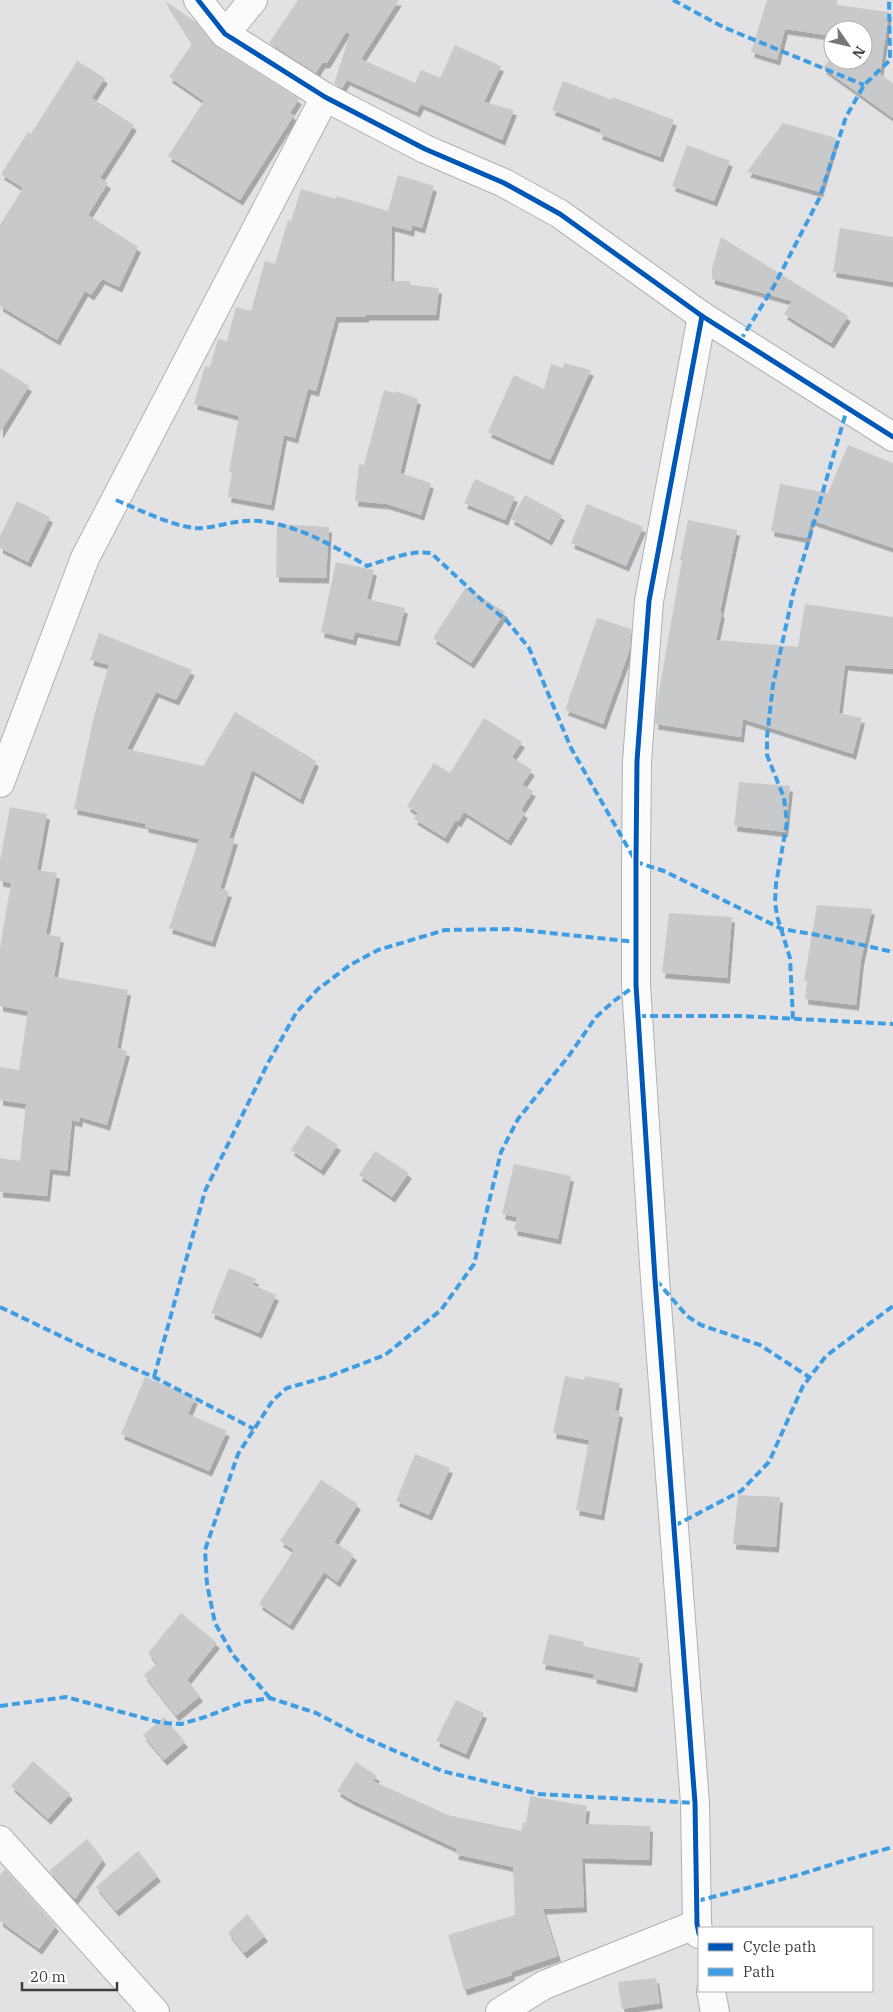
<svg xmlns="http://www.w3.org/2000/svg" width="893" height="2012" viewBox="0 0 893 2012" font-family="'IBM Plex Serif',serif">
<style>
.building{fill:#c8c9ca;filter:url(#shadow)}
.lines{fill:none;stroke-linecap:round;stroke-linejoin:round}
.minor-casing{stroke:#b0b0b2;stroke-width:30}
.minor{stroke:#fbfbfb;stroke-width:28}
.quiet{stroke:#3f9ee3;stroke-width:4;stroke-dasharray:8 4;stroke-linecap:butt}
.cycleway-casing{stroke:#fff;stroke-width:8}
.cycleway{stroke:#0057b8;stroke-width:5}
</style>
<defs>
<filter id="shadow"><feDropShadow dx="3" dy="5.5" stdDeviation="0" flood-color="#0004"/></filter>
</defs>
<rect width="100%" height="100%" fill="#e2e2e4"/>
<g class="building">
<path d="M 298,0 L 399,0 L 361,59 L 415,83 L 421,70 L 440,78 L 455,45 L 501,66 L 484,102 L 514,110 L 502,140 L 421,104 L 417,112 L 347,80 L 342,88 L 334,84 L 350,34 L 346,32 L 327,63 L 322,63 L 316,73 L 269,43 Z"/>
<path d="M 767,0 L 837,0 L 837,5 L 889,12 L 880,74 L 893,83 L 893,118 L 823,68 L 833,55 L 833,60 L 863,60 L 863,30 L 833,30 L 833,36 L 785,29 L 777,60 L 751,52 Z"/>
<path d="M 165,1 L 196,22 L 217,47 L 299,99 L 290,113 L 294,115 L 240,200 L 168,156 L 204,101 L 169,77 L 192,44 Z"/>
<path d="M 77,61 L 105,78 L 92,98 L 134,125 L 100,178 L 108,183 L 88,215 L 138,247 L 119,287 L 102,279 L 91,295 L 85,291 L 57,340 L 0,306 L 0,225 L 23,188 L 1,174 L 28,132 L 31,134 Z"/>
<path d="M 563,81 L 612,100 L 613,97 L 674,120 L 660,157 L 599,134 L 601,129 L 552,110 Z"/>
<path d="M 783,123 L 836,138 L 820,192 L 747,172 Z"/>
<path d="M 687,145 L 730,161 L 714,201 L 672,186 Z"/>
<path d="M 398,175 L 434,186 L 422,228 L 412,225 L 411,231 L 392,226 L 391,281 L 410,281 L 410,285 L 439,288 L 436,315 L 366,315 L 366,317 L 336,317 L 316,391 L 308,389 L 295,438 L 284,435 L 271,505 L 228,497 L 232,473 L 229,472 L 239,416 L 194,404 L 205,366 L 210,367 L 218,339 L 227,341 L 236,307 L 251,311 L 265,261 L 275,264 L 288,220 L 291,221 L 301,189 L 336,199 L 337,196 L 388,211 Z"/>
<path d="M 840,228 L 893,237 L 893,282 L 833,272 Z"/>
<path d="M 721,237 L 848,316 L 831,343 L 784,314 L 792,301 L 712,279 L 712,268 Z"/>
<path d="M 564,363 L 591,370 L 550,460 L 488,432 L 514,375 L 544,389 L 551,364 L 563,368 Z"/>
<path d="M 0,368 L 29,386 L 0,433 Z"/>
<path d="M 384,390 L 395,393 L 396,391 L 418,399 L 400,473 L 431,483 L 421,515 L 387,504 L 355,501 L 359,464 L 364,465 Z"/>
<path d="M 848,445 L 893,463 L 893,548 L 811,520 L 807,538 L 771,531 L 780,484 L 828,493 Z"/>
<path d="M 475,479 L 515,497 L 505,520 L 464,503 Z"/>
<path d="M 525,495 L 562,515 L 549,540 L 511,519 Z"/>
<path d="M 17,501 L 50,517 L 28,562 L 0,548 L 0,536 Z"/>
<path d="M 587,504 L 643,527 L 626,566 L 571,543 Z"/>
<path d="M 688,520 L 737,530 L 720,612 L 722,612 L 716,640 L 798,647 L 805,604 L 893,617 L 893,669 L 845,665 L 839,713 L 862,718 L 853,754 L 743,719 L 741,737 L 655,724 L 657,703 L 682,560 L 680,560 Z"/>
<path d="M 277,524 L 329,527 L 326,578 L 276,577 Z"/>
<path d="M 336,562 L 374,570 L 367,599 L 405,608 L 397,641 L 355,632 L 353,640 L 321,632 Z"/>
<path d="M 466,587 L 505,612 L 471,663 L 433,638 Z"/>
<path d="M 597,618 L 631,629 L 630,649 L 603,724 L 565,710 Z"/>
<path d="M 99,633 L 192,670 L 176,700 L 156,692 L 127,749 L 203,766 L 235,712 L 316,761 L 300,799 L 252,770 L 229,838 L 235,839 L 220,888 L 229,892 L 212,942 L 169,928 L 199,839 L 145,827 L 146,824 L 74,809 L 94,716 L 109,665 L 90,660 Z"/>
<path d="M 484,718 L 522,742 L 512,757 L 532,770 L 522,785 L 533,791 L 521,810 L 525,813 L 508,840 L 464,812 L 458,822 L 456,820 L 445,838 L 414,819 L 418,813 L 407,806 L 434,763 L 450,773 Z"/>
<path d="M 739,782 L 790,786 L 785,832 L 734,826 Z"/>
<path d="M 10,807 L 47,814 L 37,870 L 57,873 L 46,934 L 61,937 L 54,977 L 128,990 L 117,1048 L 127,1051 L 107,1125 L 80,1117 L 79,1122 L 72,1120 L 67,1171 L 50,1169 L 47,1196 L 0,1192 L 0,1158 L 20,1161 L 26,1104 L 0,1100 L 0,1067 L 19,1070 L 28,1011 L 0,1006 L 0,948 L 11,883 L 0,881 L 0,860 Z"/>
<path d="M 817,905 L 872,909 L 861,960 L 856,1005 L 805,999 L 807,981 L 804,981 Z"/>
<path d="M 669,913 L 732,917 L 727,978 L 662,973 Z"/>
<path d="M 307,1125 L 338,1145 L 321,1170 L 291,1150 Z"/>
<path d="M 375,1151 L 409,1173 L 392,1197 L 359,1175 Z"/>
<path d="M 514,1164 L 571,1176 L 558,1239 L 514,1230 L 517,1217 L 502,1214 Z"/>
<path d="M 229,1268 L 256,1279 L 253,1285 L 276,1295 L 259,1333 L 211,1313 Z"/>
<path d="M 565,1376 L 584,1380 L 585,1376 L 620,1383 L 615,1410 L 620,1412 L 601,1515 L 576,1510 L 589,1440 L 553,1433 Z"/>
<path d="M 145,1377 L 195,1398 L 188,1414 L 227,1431 L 209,1471 L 121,1434 Z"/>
<path d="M 415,1454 L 450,1468 L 429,1515 L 396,1501 Z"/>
<path d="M 321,1480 L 358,1504 L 334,1542 L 354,1555 L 337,1582 L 324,1572 L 290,1625 L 259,1604 L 294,1550 L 280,1541 Z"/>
<path d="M 738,1495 L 780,1497 L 776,1547 L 733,1544 Z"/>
<path d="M 181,1613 L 217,1643 L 187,1680 L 200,1696 L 176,1716 L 144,1675 L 157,1664 L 148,1653 Z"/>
<path d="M 549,1634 L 584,1642 L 583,1646 L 640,1658 L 634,1687 L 593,1678 L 594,1674 L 542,1664 Z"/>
<path d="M 456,1700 L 484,1713 L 466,1754 L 436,1741 Z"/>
<path d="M 164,1717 L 185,1742 L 164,1760 L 143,1735 Z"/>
<path d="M 33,1761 L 70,1794 L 48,1819 L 11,1786 Z"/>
<path d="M 356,1762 L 377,1776 L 373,1781 L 448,1815 L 522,1831 L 523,1822 L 526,1823 L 530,1796 L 587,1806 L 585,1824 L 650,1826 L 649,1860 L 582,1858 L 584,1907 L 543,1909 L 558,1956 L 511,1972 L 512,1975 L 464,1990 L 448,1935 L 515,1915 L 513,1867 L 455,1854 L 457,1849 L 352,1800 L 337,1791 Z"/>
<path d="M 87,1839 L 103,1859 L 75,1899 L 49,1871 Z"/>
<path d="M 138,1851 L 158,1876 L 116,1911 L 96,1887 Z"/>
<path d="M 5,1869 L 56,1926 L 39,1949 L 0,1921 L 0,1876 Z"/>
<path d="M 247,1914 L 265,1936 L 244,1953 L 228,1933 Z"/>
<path d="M 656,1978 L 660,2003 L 622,2009 L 618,1982 Z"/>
</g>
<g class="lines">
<g class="minor-casing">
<g id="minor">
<path d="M 198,0 L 225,34 L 325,97 L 425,149 L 504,183 L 560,214 L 702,316 L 893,437"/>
<path d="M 225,34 L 253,0"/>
<path d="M 0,783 L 85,558 L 325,97"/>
<path d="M 0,1840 L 155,2012"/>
<path d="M 699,1934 L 697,1924 L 695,1803 L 655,1279 L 636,985 L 636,862 L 637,761 L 649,601 L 702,316"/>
<path d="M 711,1991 L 715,2012"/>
<path d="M 500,2012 L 544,1985 L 697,1924"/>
</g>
</g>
<use href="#minor" class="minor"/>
<g class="quiet">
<path d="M 673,0 L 723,27 L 864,85"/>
<path d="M 740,341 L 774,286 L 819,199 L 846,117 L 864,85 L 890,60 L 889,0"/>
<path d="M 116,500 C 138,509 179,530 203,528 C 222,526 239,519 259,521 C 298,525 334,546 367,566 C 386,560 411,550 431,553 L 484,602 L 507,621 L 529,648 L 571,748 L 636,862 L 664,871 L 782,929 L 823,936 L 893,952"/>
<path d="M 638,1016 L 740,1016 L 893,1024"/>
<path d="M 793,1019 L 790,958 L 777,916 L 775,902 L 776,884 L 787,822 L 784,798 L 767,755 L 767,737 L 773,685 L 793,594 L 847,409"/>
<path d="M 656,1280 L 687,1316 L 701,1325 L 760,1345 L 809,1377"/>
<path d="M 0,1307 L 92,1351 L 154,1377 L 254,1429"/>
<path d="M 154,1377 L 205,1191 L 268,1063 L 296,1013 L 318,989 L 350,965 L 378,950 L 445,930 L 512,929 L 636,942"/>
<path d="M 674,1526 L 741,1491 L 769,1462 L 803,1386 L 826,1356 L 893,1306"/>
<path d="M 270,1698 L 233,1655 L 215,1623 L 207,1584 L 205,1550 L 238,1454 L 273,1400 L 287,1388 L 330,1376 L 385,1355 L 441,1310 L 474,1264 L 501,1152 L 518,1119 L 568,1057 L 596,1017 L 614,1001 L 636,985"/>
<path d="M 0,1706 L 66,1697 L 162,1723 L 181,1724 L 205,1717 L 244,1702 L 270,1698 L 316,1713 L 358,1735 L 442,1771 L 539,1794 L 695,1803"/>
<path d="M 697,1901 L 798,1875 L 843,1861 L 893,1847"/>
</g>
<g class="cycleway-casing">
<g id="cycleway">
<path d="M 198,0 L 225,34 L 325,97 L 425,149 L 504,183 L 560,214 L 702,316 L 893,437"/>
<path d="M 699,1934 L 697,1924 L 695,1803 L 655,1279 L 636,985 L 636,862 L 637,761 L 649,601 L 702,316"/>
</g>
</g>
<use href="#cycleway" class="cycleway"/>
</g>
<rect x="698" y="1927" width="175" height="65" fill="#ffffff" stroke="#b1b1b2"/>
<rect x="708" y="1943" width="25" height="8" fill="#0057b8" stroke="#b1b1b2"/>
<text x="743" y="1952" font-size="15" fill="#3d3d3e">Cycle path</text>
<rect x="708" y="1968" width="25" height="8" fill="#3f9ee3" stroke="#b1b1b2"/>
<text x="743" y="1977" font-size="15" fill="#3d3d3e">Path</text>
<g transform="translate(848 45) rotate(124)"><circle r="24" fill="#ffffff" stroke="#b1b1b2"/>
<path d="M0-4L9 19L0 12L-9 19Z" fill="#777778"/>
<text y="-8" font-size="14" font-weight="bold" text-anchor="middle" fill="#3d3d3e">N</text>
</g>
<path d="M22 1982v8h95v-8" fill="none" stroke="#3d3d3e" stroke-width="2.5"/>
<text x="30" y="1982" font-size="15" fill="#3d3d3e" stroke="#ffffff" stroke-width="4" paint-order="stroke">20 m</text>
</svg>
